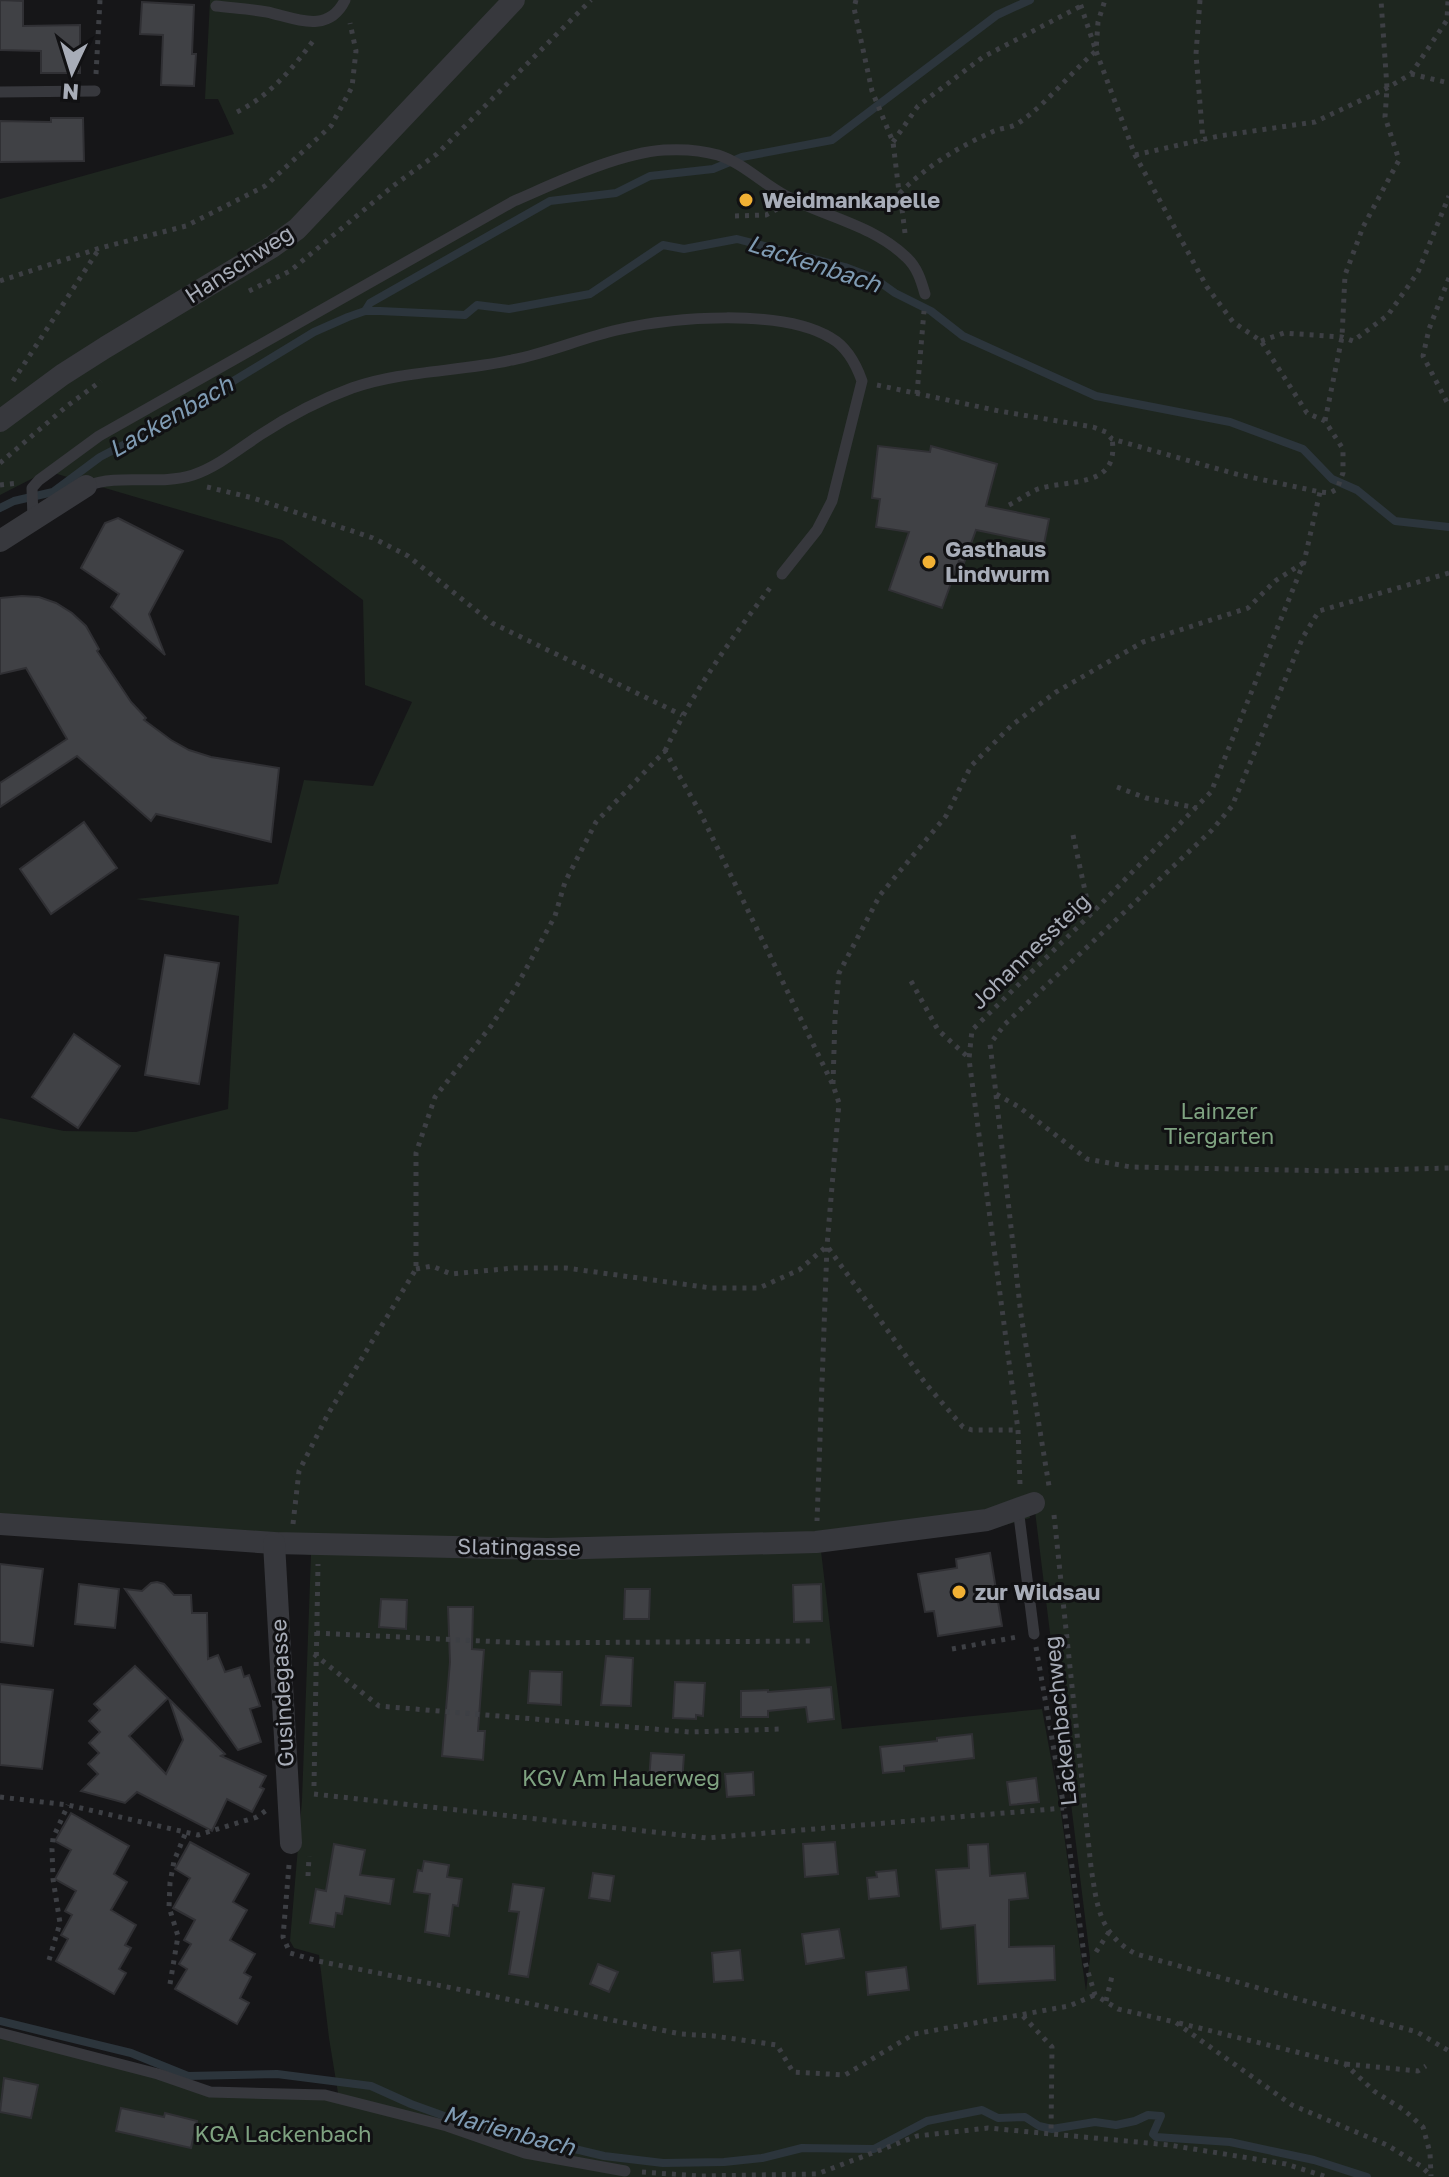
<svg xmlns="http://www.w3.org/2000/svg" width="1449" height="2177" viewBox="0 0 1449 2177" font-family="'Golos Text',sans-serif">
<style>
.green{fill:#1e261f;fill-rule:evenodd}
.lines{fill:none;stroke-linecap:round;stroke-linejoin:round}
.stream{stroke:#2c353c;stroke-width:8}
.building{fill:#404145;stroke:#303034;stroke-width:2}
.path{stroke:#3d3f44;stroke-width:5;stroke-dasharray:4 6;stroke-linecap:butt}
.service{stroke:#37383d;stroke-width:11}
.minor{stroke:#37383d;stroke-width:22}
.poi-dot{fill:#f2b134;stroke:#111113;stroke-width:3}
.labels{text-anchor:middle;stroke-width:6;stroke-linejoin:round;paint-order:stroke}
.poi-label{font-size:22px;font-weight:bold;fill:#a8adb8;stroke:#111113;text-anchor:start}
.street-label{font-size:22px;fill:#a8adb8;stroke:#111113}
.park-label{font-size:22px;fill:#7fa381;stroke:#111113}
.water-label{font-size:24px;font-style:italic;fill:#7f9bb3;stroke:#111113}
</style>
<rect width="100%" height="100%" fill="#161618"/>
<path class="green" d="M 210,0 L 1449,0 L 1449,2177 L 0,2177 L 0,2029 L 211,2087 L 338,2093 L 329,2038 L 319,1955 L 294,1948 L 290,1941 L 302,1800 L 311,1555 L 258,1548 L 0,1533 L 0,1118 L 64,1131 L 136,1132 L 228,1109 L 239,916 L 136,899 L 278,884 L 304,780 L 373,786 L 412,702 L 365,685 L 363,600 L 282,540 L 47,471 L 0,495 L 0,199 L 234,134 L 218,99 L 205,99 ZM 1026,1495 L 1034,1503 L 1090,1958 L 1086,1991 L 1061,1813 L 1042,1709 L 842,1729 L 821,1551 L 991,1529 L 1030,1518 Z"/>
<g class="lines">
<g class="stream">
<path d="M 365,311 L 370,303 L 550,201 L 616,193 L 650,176 L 713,169 L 742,157 L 832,140 L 997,15 L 1030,0"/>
<path d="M 0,508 L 14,501 L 53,492 L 100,457 L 156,428 L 314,332 L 348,317 L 365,311 L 380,311 L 465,315 L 477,305 L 509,309 L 590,294 L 663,245 L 684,249 L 737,239 L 845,267 L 874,278 L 895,293 L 931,311 L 963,336 L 1096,396 L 1230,422 L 1303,449 L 1332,479 L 1357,490 L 1395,521 L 1449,527"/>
<path d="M 0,2021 L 131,2053 L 188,2076 L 277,2074 L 371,2086 L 411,2104 L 461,2122 L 604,2156 L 663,2163 L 724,2162 L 762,2158 L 802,2148 L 874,2149 L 927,2121 L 982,2110 L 998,2118 L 1025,2117 L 1039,2126 L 1052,2129 L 1095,2122 L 1116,2125 L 1135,2121 L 1148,2115 L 1161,2116 L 1153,2134 L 1156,2137 L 1230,2142 L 1314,2160 L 1367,2177"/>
</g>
</g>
<g class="building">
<path d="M 0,0 L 23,1 L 23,26 L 80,25 L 80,73 L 41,73 L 41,51 L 0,50 Z"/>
<path d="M 142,2 L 194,5 L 192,54 L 196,54 L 194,86 L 161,85 L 163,35 L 140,34 Z"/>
<path d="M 51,118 L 83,118 L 84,161 L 0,162 L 0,121 L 51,122 Z"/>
<path d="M 878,446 L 930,452 L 931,446 L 997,464 L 986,506 L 1049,519 L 1044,544 L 976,530 L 964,563 L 959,561 L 942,608 L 889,590 L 909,532 L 876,527 L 880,499 L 872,498 Z"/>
<path d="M 118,518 L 183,551 L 149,614 L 165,655 L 111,607 L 119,594 L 81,568 L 105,523 Z"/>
<path d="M 22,596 L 39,597 L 56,603 L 72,613 L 86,626 L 99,649 L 97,651 L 131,702 L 146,718 L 144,720 L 171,740 L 189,750 L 211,757 L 279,768 L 271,842 L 156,814 L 151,821 L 77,756 L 0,807 L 0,783 L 67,739 L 26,668 L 0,674 L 0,598 Z"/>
<path d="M 84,822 L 117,868 L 51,914 L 20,869 Z"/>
<path d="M 165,955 L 219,963 L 199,1084 L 145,1075 Z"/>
<path d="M 74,1034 L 120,1066 L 78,1128 L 32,1097 Z"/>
<path d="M 990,1553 L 1002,1626 L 938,1636 L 934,1611 L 925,1612 L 918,1574 L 957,1568 L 956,1559 Z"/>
<path d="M 0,1564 L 43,1569 L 33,1646 L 0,1642 Z"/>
<path d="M 157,1582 L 164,1584 L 174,1595 L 191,1595 L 192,1613 L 207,1613 L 208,1659 L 218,1655 L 225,1672 L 241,1667 L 244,1677 L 249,1675 L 260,1706 L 250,1709 L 261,1742 L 238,1750 L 125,1589 L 142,1591 L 151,1583 Z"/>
<path d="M 79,1584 L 119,1589 L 115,1628 L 75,1624 Z"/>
<path d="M 821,1584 L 822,1621 L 794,1622 L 793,1585 Z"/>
<path d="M 625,1589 L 650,1589 L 649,1619 L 624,1619 Z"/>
<path d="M 381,1599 L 407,1600 L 406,1629 L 379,1627 Z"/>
<path d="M 448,1607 L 473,1607 L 472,1649 L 484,1650 L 478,1731 L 485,1731 L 483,1760 L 442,1756 L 450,1662 Z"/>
<path d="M 606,1656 L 633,1658 L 631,1706 L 601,1705 Z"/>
<path d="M 135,1666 L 168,1698 L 129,1736 L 166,1774 L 183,1740 L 169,1699 L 225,1754 L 221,1756 L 266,1776 L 260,1787 L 264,1789 L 252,1812 L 227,1799 L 212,1831 L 137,1792 L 125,1803 L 81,1791 L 98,1774 L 88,1764 L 99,1753 L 89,1743 L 100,1732 L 89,1721 L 100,1710 L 94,1704 Z"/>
<path d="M 530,1671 L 562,1672 L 561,1705 L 528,1703 Z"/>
<path d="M 675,1682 L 705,1683 L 703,1716 L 696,1715 L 696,1719 L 673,1718 Z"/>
<path d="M 0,1684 L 53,1690 L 42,1769 L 0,1765 Z"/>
<path d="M 831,1687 L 834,1719 L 808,1722 L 806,1707 L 768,1711 L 768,1717 L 741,1717 L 741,1691 L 768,1690 L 768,1692 Z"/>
<path d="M 972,1734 L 974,1758 L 904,1766 L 904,1771 L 883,1773 L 880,1747 L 937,1741 L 937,1738 Z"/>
<path d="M 651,1753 L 684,1755 L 682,1783 L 649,1781 Z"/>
<path d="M 753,1772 L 754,1795 L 727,1797 L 725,1774 Z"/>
<path d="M 1036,1778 L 1039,1802 L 1010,1805 L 1007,1782 Z"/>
<path d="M 71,1813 L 129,1846 L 114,1874 L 127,1882 L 111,1910 L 136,1925 L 125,1945 L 131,1948 L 119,1969 L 126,1973 L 114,1994 L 56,1961 L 68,1939 L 61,1935 L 72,1915 L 65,1911 L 76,1891 L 55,1879 L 71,1850 L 55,1841 Z"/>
<path d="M 190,1842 L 249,1874 L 233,1902 L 247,1910 L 230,1940 L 255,1954 L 244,1973 L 251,1977 L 240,1998 L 249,2003 L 237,2024 L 175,1989 L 187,1969 L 179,1964 L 191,1944 L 184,1940 L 195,1920 L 173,1908 L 190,1878 L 175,1869 Z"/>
<path d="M 835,1842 L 838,1874 L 805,1877 L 803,1844 Z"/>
<path d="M 334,1844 L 365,1850 L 360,1875 L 394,1879 L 390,1904 L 345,1896 L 342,1914 L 336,1913 L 334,1927 L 310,1923 L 316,1889 L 326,1891 Z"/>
<path d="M 988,1844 L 990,1876 L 1025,1873 L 1028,1898 L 1009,1900 L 1009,1947 L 1054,1946 L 1055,1980 L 978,1984 L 975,1925 L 941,1929 L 936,1870 L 969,1868 L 968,1845 Z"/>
<path d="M 424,1861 L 449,1865 L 447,1877 L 462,1879 L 458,1906 L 453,1905 L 449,1936 L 425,1932 L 430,1894 L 414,1892 L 418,1870 L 422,1871 Z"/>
<path d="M 896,1870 L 899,1896 L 869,1899 L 867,1878 L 877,1877 L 876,1872 Z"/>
<path d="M 593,1873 L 614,1876 L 610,1901 L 589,1898 Z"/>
<path d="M 513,1884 L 544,1888 L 528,1977 L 509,1974 L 519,1912 L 509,1911 Z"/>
<path d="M 839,1929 L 844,1958 L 806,1964 L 802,1934 Z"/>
<path d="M 740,1950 L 743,1980 L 714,1982 L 712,1953 Z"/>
<path d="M 598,1964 L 618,1972 L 609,1992 L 590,1984 Z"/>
<path d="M 906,1967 L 909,1990 L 868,1995 L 866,1972 Z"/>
<path d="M 4,2078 L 38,2085 L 31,2118 L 0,2112 Z"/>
<path d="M 121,2108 L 164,2117 L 165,2113 L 197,2121 L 191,2148 L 116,2131 Z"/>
</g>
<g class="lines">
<g class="path">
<path d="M 856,0 L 854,8 L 872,91 L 893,142 L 899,192"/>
<path d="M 1200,0 L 1196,54 L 1203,141"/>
<path d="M 96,74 L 100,0"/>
<path d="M 1411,74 L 1449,83"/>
<path d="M 237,112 C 271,95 294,67 316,37"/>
<path d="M 893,142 L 918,106 L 983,57 L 1081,6"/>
<path d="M 1135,155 L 1219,136 L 1315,122 L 1387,88 L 1411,74 L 1447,20 L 1448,0"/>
<path d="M 735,216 L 766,215 L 777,209"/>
<path d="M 905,233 L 900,193 C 925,167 960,146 994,131 C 1001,128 1010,128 1017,124 C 1047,104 1069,74 1096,51 L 1079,0"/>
<path d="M 1449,278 L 1429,329 L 1423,356 L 1449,406"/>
<path d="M 0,281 L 100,248 L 186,226 L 265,186 L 331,126 L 352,87 L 356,51 L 350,23"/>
<path d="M 249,291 L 290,271 L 393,186 L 437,154 L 591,0"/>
<path d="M 1261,341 L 1284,333 L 1342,337 L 1353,341 L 1388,315 L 1418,272 L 1449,196"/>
<path d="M 13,381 L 99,249"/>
<path d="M 877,385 L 999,411 L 1093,427 L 1106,432 L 1112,439 L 1236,474 L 1320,492 L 1330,493 L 1337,489 L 1343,473 L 1343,449 L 1325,421 L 1307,413 L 1261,341 L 1233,322 L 1207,287 L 1135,155 L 1096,51 L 1098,22 L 1105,0"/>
<path d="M 917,394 L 924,311"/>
<path d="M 1325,421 L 1342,337 L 1345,275 L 1363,227 L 1399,160 L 1385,117 L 1387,88 L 1381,0"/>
<path d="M 0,463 L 67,406 L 101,381"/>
<path d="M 0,485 L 18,483"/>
<path d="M 207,487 L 253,498 L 373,538 L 408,556 L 492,623 L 682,715"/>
<path d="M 1009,505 C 1019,500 1028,493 1038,489 C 1068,479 1120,489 1112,439"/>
<path d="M 1449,573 L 1319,611 L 1303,637 L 1232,806 L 1212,830 L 1005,1024 L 990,1044 L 996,1094 L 1019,1107 L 1087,1159 L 1131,1167 L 1338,1171 L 1449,1168"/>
<path d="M 665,751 C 693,691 733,636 773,584"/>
<path d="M 1117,787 L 1146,798 L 1197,808"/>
<path d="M 1073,835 L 1090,914"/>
<path d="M 911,981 L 938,1030 L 969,1058"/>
<path d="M 833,1084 L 835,1017 L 839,973 L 880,895 L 946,816 L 971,766 L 1012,725 L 1056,692 L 1143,642 L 1248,608 L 1275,581 L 1303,563"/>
<path d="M 996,1095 L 1021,1315 L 1049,1486"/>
<path d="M 416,1269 L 432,1266 L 451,1274 L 514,1268 L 566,1268 L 711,1288 L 759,1288 L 799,1270 L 827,1246 L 926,1384 L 963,1427 L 972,1430 L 1018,1430"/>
<path d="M 1020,1484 L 1018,1430 L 969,1059 L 972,1030 L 1090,915 L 1211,792 L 1304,562 L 1320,492"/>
<path d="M 1054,1515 L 1091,1867 C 1097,1906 1099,1934 1136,1954 L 1417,2032 L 1449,2051"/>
<path d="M 293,1524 L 299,1471 L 328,1414 L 416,1269 L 416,1153 L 435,1097 L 491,1026 L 515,989 L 555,916 L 565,882 L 596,822 L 665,751 L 700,812 L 833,1085 L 839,1103 L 827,1246 L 817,1521"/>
<path d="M 316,1633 L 524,1643 L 812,1641"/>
<path d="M 1036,1647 L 1064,1808 L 1085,1962 L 1095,1995 L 1118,2009 L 1175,2022 L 1292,2105 L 1387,2145 L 1421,2166 L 1431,2176"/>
<path d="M 952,1649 L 1017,1637"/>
<path d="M 314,1654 L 379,1706 L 690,1732 L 782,1729"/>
<path d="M 314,1786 L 318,1564"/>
<path d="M 314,1794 L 707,1838 L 1064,1808"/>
<path d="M 0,1797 L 68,1805 L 198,1835 L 257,1817 L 268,1809"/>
<path d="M 289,1865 L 283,1937 L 290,1953 L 318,1961 L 681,2034 L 714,2036 L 777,2045 L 793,2072 L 845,2075 L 914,2034 L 1069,2006 L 1095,1995"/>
<path d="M 308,1876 L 309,1856"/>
<path d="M 1096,1952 L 1109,1932"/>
<path d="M 49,1960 L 60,1923 L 53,1879 L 52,1849 L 53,1838 L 68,1805"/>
<path d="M 170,1984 L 178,1936 L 169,1907 L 170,1883 L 174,1861 L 186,1832"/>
<path d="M 1106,2001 L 1113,1972"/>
<path d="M 1023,2016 L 1052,2047 L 1051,2133"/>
<path d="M 1179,2023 L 1345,2064 L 1374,2091 L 1404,2110 L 1423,2127 L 1430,2153 L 1431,2176"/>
<path d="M 1346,2064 L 1418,2071 L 1426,2066"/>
<path d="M 642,2172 L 699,2176 L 817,2174 L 917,2136 L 988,2128 L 1169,2145 L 1286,2164 L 1327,2177"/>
</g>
<g class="service">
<path d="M 216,6 C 233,8 250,9 267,12 C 295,18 328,35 345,0"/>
<path d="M 0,92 L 95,91"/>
<path d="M 86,486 C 121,473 158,486 193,475 C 217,467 239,449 260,435 C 289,416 319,400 352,388 C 403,370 460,372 512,360 C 548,353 582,338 617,330 C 672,317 782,308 831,338 C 847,347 856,364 862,381 L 832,501 L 817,530 L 782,574"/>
<path d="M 33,519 L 32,488 L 39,480 L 99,436 L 514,201 C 556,183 618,153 664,150 C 682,149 701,150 718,155 C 743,163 763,184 786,196 C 826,217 873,225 906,257 C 917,267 921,280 925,294"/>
<path d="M 1018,1508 L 1034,1634"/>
<path d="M 0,2033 L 158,2074 L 210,2092 L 325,2095 L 447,2126 L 525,2153 L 625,2171"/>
</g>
<g class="minor">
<path d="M 0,421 L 62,375 L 106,347 L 272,247 L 297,229 L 514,0"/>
<path d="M 0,541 L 86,486"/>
<path d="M 0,1524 L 274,1543 L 548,1549 L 816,1542 L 987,1520 L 1034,1503"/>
<path d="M 274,1543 L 291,1843"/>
</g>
</g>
<g class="poi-dot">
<circle cx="746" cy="200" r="8"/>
<circle cx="929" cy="562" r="8"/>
<circle cx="959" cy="1592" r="8"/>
</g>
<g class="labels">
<g class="poi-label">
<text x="762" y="208">Weidmankapelle</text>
<text x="945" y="557">Gasthaus<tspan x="945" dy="25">Lindwurm</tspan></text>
<text x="975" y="1600">zur Wildsau</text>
</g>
<g class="street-label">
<text transform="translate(239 264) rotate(-33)" y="8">Hanschweg</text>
<text transform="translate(1030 951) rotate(-44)" y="8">Johannessteig</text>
<text transform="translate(519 1547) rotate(1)" y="8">Slatingasse</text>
<text transform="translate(282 1693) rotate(-93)" y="8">Gusindegasse</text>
<text transform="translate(1060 1721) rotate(-96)" y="8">Lackenbachweg</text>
</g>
<g class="park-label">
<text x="1219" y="1119">Lainzer<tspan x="1219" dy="25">Tiergarten</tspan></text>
<text x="621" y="1786">KGV Am Hauerweg</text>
<text x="283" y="2142">KGA Lackenbach</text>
</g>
<g class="water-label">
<text transform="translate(814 264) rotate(18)" y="8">Lackenbach</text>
<text transform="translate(171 417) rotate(-30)" y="8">Lackenbach</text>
<text transform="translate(509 2131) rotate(15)" y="8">Marienbach</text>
</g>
</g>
<g transform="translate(72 72) rotate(184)" stroke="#111113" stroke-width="6" paint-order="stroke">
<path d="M0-6L14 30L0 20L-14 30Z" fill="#a8adb8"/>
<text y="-12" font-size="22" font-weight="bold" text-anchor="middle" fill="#a8adb8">N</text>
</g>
</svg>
